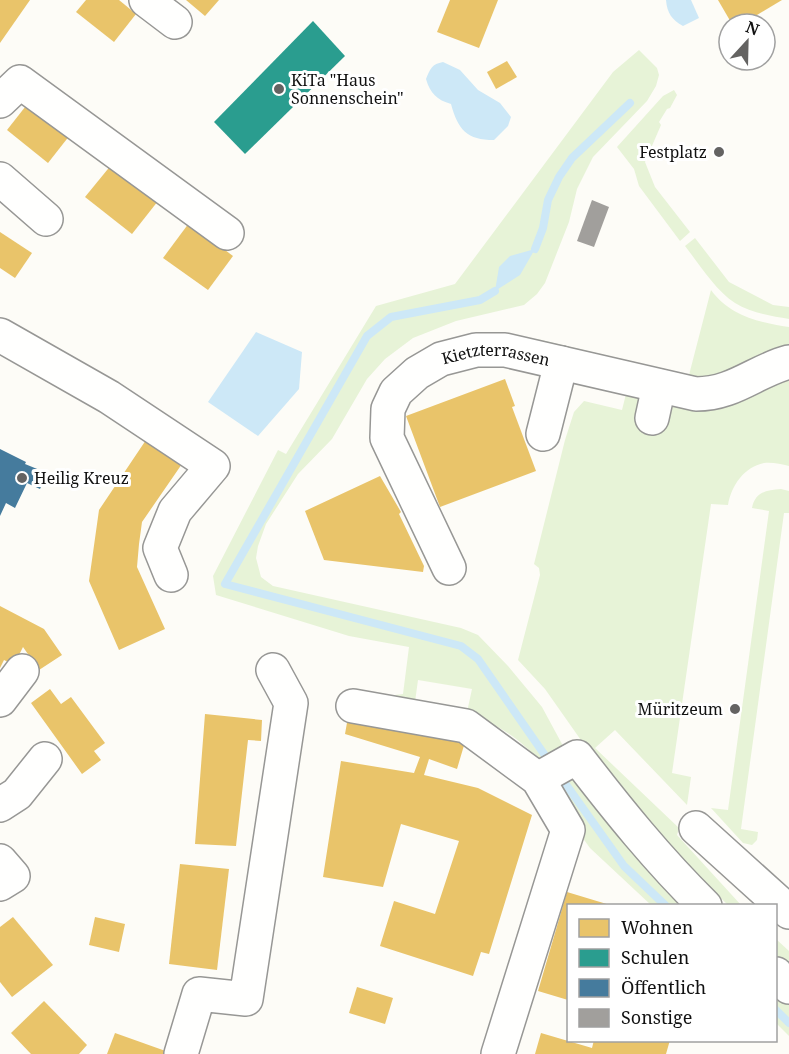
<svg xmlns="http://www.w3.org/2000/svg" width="789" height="1054" viewBox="0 0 789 1054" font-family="'Noto Serif',serif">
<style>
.green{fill:#e7f3d7}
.water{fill:#cde8f7}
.homes{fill:#e9c46a}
.schools{fill:#2a9d8f}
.public{fill:#457b9d}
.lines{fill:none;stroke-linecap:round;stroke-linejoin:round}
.stream{stroke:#cde8f7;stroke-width:8}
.building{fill:#a19f9c}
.minor-casing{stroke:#979795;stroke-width:36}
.minor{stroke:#fffffe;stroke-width:33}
.poi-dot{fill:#646362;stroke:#fff;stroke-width:2}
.labels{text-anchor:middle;stroke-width:6;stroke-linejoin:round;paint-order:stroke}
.poi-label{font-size:16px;fill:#111;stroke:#fff;text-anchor:start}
.street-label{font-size:16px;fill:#111;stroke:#fff}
</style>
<rect width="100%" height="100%" fill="#fdfcf7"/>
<g class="green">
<path d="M 639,50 L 657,68 L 659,75 L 656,86 L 647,101 L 593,157 L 577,189 L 569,222 L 545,283 L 537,294 L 524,305 L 456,321 L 413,338 L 385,359 L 367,379 L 332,439 L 298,474 L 266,524 L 258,546 L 256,558 L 261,577 L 273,586 L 461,628 L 478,635 L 508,666 L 542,707 L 562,744 L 562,749 L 541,762 C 517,736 499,726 467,712 L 472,689 L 418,680 L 415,702 L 395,699 L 395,695 L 403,694 L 409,647 L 349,636 L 216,595 L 213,576 L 278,450 L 286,454 L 376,306 L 455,284 L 613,72 Z"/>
<path d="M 674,90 L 677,95 L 670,108 L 667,109 L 659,122 L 661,125 L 645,162 L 655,187 L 690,232 L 680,241 L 639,186 L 634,169 L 617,147 L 663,96 Z"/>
<path d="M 695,238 L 729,282 L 773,305 L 789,307 L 789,319 C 771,316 751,313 735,303 C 715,290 700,265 685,246 Z"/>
<path d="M 711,290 C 730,316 758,322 789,327 L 789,350 L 715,385 L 536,344 L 537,339 L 689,375 Z"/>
<path d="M 789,372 L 789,466 C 781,464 772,462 764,463 C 744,467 731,486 728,505 L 711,504 L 672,773 L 691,777 L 687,805 L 615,730 L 595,748 L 679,828 L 677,835 L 741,905 L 728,905 L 701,879 L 692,882 L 590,753 L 545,689 L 518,660 L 540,575 L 539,568 L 534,564 L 565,440 L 574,412 L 584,401 L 622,410 L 627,390 L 640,399 L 671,405 Z"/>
<path d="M 781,489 L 789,491 L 789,513 L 784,513 L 741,829 L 758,832 L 757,840 L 752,845 L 743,843 L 711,808 L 728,810 L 769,511 L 752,508 C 755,492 766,490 781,489 Z"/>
<path d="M 576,775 L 694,905 L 651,905 L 590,848 L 564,812 L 553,780 Z"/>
<path d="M 776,939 L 789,951 L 789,976 L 776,963 Z"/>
<path d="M 776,986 L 789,999 L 789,1036 L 776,1023 Z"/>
</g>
<g class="water">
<path d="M 666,0 L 691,0 L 699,18 L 683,26 C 672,20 667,13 666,0 Z"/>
<path d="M 443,62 L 460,70 L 478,90 L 500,103 L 511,117 L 508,126 L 494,140 C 467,140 458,130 451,104 C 437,100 430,93 426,79 C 430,69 432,64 443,62 Z"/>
<path d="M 535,249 L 520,275 L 495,291 L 499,267 L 510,256 Z"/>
<path d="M 256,332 L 302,352 L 299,389 L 258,436 L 208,402 Z"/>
</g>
<g class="homes">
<path d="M 0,0 L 30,0 L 0,43 Z"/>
<path d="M 86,0 L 119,0 L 136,14 L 114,42 L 76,12 Z"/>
<path d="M 186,0 L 219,0 L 205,16 Z"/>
<path d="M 450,0 L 498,0 L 479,48 L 437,32 Z"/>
<path d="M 718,0 L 782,0 L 742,24 L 732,24 Z"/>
<path d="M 507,61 L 517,77 L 496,89 L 487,72 Z"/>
<path d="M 29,102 L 70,135 L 48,163 L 7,130 Z"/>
<path d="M 112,164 L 158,201 L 132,234 L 85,197 Z"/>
<path d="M 189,223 L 233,256 L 208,290 L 163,258 Z"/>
<path d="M 0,232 L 32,253 L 15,278 L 0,268 Z"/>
<path d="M 505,379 L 515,406 L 512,407 L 536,471 L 440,507 L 406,416 Z"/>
<path d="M 148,437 L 184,461 L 142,522 L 139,544 L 137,567 L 165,629 L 119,650 L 89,581 L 99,510 Z"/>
<path d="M 380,476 L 401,512 L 399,514 L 424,566 L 423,572 L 324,560 L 305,511 Z"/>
<path d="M 0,606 L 44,629 L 62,655 L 39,670 L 23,647 L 14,665 L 4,660 L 0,668 Z"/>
<path d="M 50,689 L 61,704 L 71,697 L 105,743 L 94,751 L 101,760 L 82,774 L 31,703 Z"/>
<path d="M 205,714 L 262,720 L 261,741 L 248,740 L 236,846 L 195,844 Z"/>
<path d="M 348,717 L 465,742 L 457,769 L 429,759 L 424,775 L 478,788 L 532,815 L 489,954 L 481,952 L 473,976 L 380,946 L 394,901 L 435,914 L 459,841 L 401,824 L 383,887 L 323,877 L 341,761 L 414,773 L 420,757 L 345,734 Z"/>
<path d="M 180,864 L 229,869 L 217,970 L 169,964 Z"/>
<path d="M 567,892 L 610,905 L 568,906 L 568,1000 L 538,991 Z"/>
<path d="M 13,917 L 53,965 L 12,997 L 0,982 L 0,927 Z"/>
<path d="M 95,917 L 125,924 L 119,952 L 89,945 Z"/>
<path d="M 357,987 L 393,998 L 385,1024 L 349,1013 Z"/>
<path d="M 44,1001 L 87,1045 L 79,1054 L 31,1054 L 11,1033 Z"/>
<path d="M 115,1033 L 174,1054 L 107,1054 Z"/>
<path d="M 541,1033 L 592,1048 L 594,1040 L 670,1040 L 666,1054 L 535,1054 Z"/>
</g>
<path class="schools" d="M 313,21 L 345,56 L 245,154 L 214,122 Z"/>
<path class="public" d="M 0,449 L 26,462 L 25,464 L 47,473 L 40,489 L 27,483 L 15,508 L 6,503 L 0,516 Z"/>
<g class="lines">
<g class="stream">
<path d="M 535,249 L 543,228 L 548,200 L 559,177 L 572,158 L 630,103"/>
<path d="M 495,291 L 480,300 L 391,317 L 367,336 L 225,584 L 461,646 L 478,659 L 551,764"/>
<path d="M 560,776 L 624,866 L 666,906"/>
<path d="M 776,1010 L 789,1023"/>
</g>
</g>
<path class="building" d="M 592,200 L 609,207 L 594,247 L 577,241 Z"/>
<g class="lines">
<g class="minor-casing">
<g id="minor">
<path d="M 146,0 L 175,22"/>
<path d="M 0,101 L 20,82 L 227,233"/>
<path d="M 0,179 L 46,219"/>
<path d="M 0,335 L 109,397 L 213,466 L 175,511 L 160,548 L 171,575"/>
<path d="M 652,418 L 659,386"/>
<path d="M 543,434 L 561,363"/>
<path id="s1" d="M 449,568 L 387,438 L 388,409 L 396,392 L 417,373 L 441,359 L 476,350 L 505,350 L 696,394 C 734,394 755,371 789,362"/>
<path d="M 0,700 L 22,671"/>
<path d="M 353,706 L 466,726 L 538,779 L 568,830 L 498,1054"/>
<path d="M 538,779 L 577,757 C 617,809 658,860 705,906"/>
<path d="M 0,805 L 17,794 L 45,759"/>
<path d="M 696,828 L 789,912"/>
<path d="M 0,861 L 13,876 L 0,884"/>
<path d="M 776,974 L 789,987"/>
<path d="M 181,1054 L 199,994 L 246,999 L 291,703 L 273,670"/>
</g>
</g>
<use href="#minor" class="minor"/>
</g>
<g class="poi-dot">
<circle cx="279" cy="89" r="6"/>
<circle cx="719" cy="152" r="6"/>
<circle cx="22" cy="478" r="6"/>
<circle cx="735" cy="709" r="6"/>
</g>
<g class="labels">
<g class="poi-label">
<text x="291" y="86">KiTa "Haus<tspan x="291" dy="18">Sonnenschein"</tspan></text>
<text x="707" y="158" text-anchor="end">Festplatz</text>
<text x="34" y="484">Heilig Kreuz</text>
<text x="723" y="715" text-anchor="end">Müritzeum</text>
</g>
<g class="street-label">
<text dy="6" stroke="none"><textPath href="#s1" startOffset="304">Kietzterrassen</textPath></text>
</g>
</g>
<rect x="567" y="904" width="210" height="138" fill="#ffffff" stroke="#a0a0a0" stroke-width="1.5"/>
<rect x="579" y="919" width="30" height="18" fill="#e9c46a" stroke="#a0a0a0" stroke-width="1.5"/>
<text x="621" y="934" font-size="18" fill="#111111">Wohnen</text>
<rect x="579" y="949" width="30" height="18" fill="#2a9d8f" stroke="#a0a0a0" stroke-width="1.5"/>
<text x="621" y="964" font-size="18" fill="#111111">Schulen</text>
<rect x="579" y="979" width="30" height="18" fill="#457b9d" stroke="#a0a0a0" stroke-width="1.5"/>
<text x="621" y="994" font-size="18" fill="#111111">Öffentlich</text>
<rect x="579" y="1009" width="30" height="18" fill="#a19f9c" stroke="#a0a0a0" stroke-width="1.5"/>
<text x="621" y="1024" font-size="18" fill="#111111">Sonstige</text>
<g transform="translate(747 42) rotate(22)"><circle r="28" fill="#ffffff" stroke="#a0a0a0" stroke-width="1.5"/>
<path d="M0-4.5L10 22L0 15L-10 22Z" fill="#646362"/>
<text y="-9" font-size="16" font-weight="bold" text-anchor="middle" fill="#111111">N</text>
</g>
</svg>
